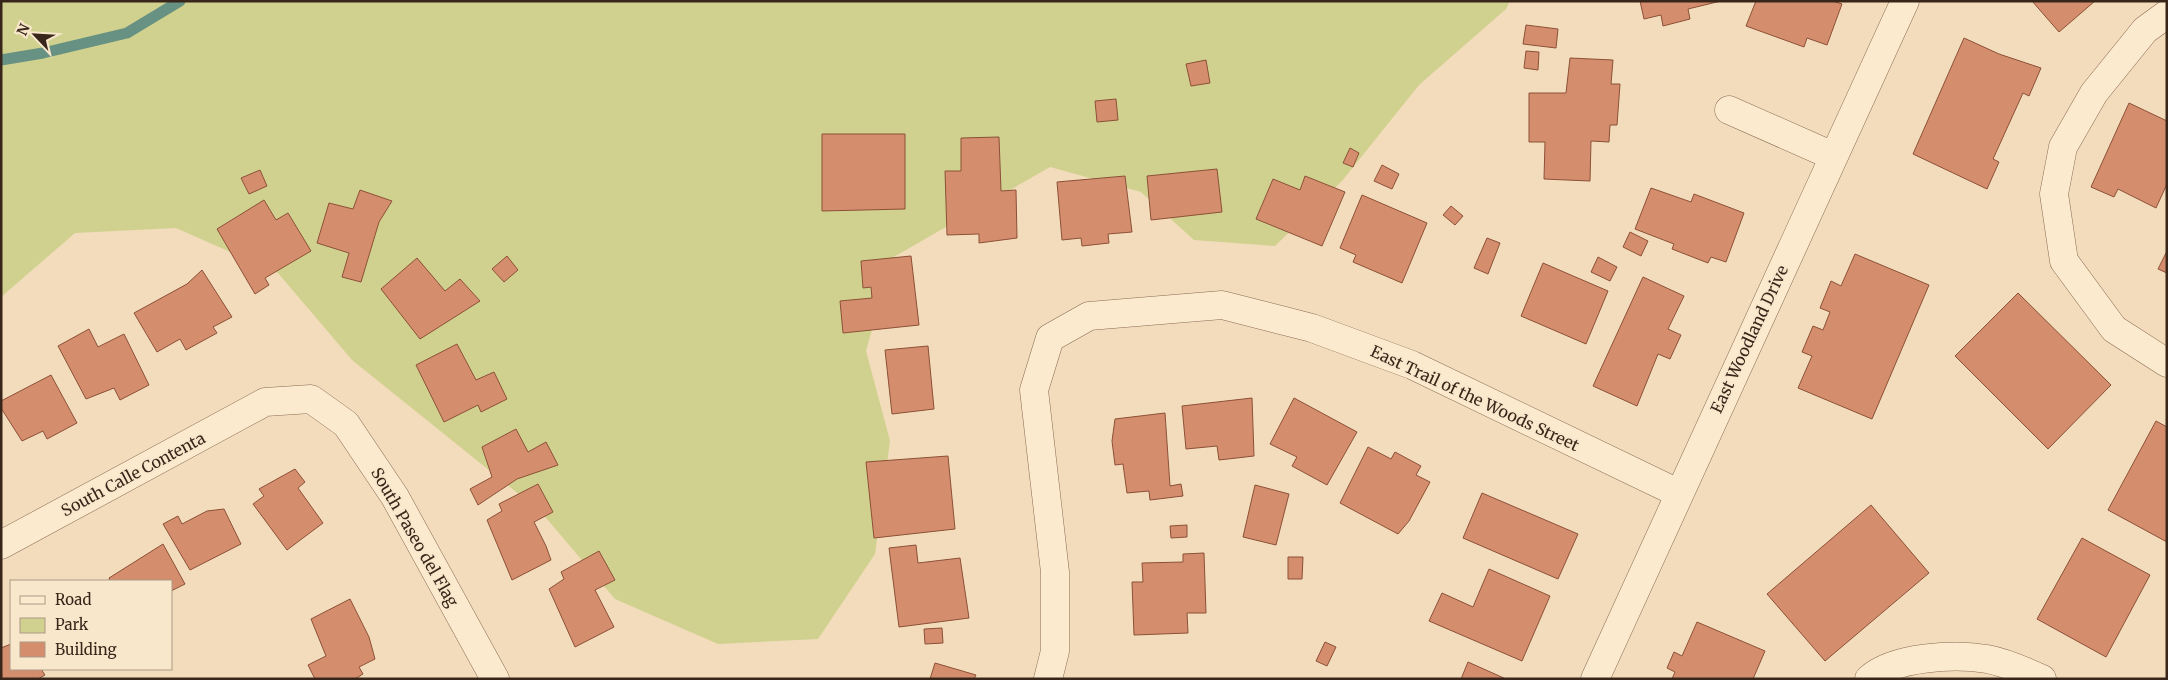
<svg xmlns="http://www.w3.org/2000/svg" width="2168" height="680" viewBox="0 0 2168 680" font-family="Merriweather,serif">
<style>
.green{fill:#d0d18f}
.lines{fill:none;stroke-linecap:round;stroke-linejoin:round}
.stream{stroke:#679182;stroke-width:11}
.building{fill:#d48e6d;stroke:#8c5037}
.street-casing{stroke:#8b6b54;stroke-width:29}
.street{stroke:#fceacf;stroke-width:28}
.labels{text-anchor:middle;stroke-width:4;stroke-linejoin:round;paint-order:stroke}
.street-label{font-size:16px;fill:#38261a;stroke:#f9e7cc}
</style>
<rect width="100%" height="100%" fill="#f2dcbb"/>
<path class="green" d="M 1,1 L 1510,1 L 1506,9 L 1419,85 L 1342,181 L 1275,246 L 1194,240 L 1141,192 L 1050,167 L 892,258 L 866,351 L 890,441 L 875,554 L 818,639 L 718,644 L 615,599 L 541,512 L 352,360 L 278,273 L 176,228 L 75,233 L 1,297 Z"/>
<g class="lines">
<path class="stream" d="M 1,60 L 43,53 L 127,33 L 180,1"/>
</g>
<g class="building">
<path d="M 1640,1 L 1721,1 L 1688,9 L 1690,19 L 1663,26 L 1661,15 L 1644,19 Z"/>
<path d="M 1756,1 L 1833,1 L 1842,4 L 1827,45 L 1807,38 L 1804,47 L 1746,26 Z"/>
<path d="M 2032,1 L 2095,1 L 2059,32 Z"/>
<path d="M 1526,25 L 1558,29 L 1556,48 L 1523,44 Z"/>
<path d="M 1964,38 L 1999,54 L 2041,68 L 2029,96 L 2023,93 L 1993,159 L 1999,162 L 1987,189 L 1913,154 Z"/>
<path d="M 1526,51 L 1539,52 L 1538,70 L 1524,68 Z"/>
<path d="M 1570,58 L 1613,60 L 1611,84 L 1620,84 L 1617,125 L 1610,125 L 1609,142 L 1591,141 L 1590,181 L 1544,179 L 1545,142 L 1529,142 L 1529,93 L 1566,93 Z"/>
<path d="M 1206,60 L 1210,83 L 1191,86 L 1186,64 Z"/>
<path d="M 1116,99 L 1118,120 L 1097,122 L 1095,101 Z"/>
<path d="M 2129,103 L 2167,121 L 2167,184 L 2156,208 L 2118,189 L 2114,197 L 2091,187 Z"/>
<path d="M 822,134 L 905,134 L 905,209 L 822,211 Z"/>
<path d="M 999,137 L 1001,191 L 1016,190 L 1017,238 L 979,243 L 979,234 L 947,235 L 945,171 L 961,171 L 961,138 Z"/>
<path d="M 1350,148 L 1359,153 L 1353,167 L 1343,163 Z"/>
<path d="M 1382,165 L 1399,174 L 1392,189 L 1374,181 Z"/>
<path d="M 1217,169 L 1222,212 L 1151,220 L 1147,176 Z"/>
<path d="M 260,170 L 267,186 L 249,194 L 241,178 Z"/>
<path d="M 1125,176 L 1132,232 L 1108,234 L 1109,243 L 1082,246 L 1081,238 L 1062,240 L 1057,182 Z"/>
<path d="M 1305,176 L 1345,192 L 1322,246 L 1256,219 L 1273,179 L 1300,190 Z"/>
<path d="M 1651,188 L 1691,202 L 1694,194 L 1744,213 L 1726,262 L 1711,257 L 1708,263 L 1672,249 L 1674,244 L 1635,229 Z"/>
<path d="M 360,190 L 392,201 L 379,222 L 361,282 L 342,277 L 349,253 L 317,243 L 329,203 L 353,209 Z"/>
<path d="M 1362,195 L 1427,223 L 1402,283 L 1353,262 L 1356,255 L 1340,248 Z"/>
<path d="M 264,200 L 276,220 L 288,213 L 311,251 L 265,278 L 269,285 L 255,294 L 217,229 Z"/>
<path d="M 1451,206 L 1463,216 L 1455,225 L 1443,215 Z"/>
<path d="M 1630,232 L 1648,241 L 1641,256 L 1623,247 Z"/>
<path d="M 1487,238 L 1500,243 L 1488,274 L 1474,268 Z"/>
<path d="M 2167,251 L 2167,273 L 2158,269 Z"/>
<path d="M 1855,254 L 1929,285 L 1872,419 L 1798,388 L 1812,356 L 1802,352 L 1813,326 L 1823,330 L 1830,312 L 1820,308 L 1831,281 L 1841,286 Z"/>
<path d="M 507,256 L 518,270 L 504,282 L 492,269 Z"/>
<path d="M 911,256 L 919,325 L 843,333 L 840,301 L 872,298 L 871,287 L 863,288 L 861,261 Z"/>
<path d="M 1598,257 L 1617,267 L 1610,281 L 1591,272 Z"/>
<path d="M 417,258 L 445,291 L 460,279 L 480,301 L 420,339 L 381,289 Z"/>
<path d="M 1543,263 L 1608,291 L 1586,344 L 1521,316 Z"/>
<path d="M 202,270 L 232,317 L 213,327 L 217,333 L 186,350 L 180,339 L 157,352 L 134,313 L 187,284 Z"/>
<path d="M 1643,277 L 1684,296 L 1668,329 L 1681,335 L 1670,359 L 1658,354 L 1637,406 L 1593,386 Z"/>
<path d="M 2018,293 L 2111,385 L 2048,449 L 1955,356 Z"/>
<path d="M 89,329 L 98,347 L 124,334 L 149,385 L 120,400 L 114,388 L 86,399 L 58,346 Z"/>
<path d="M 457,344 L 476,380 L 494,372 L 507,399 L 481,412 L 478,405 L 444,422 L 416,365 Z"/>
<path d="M 928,346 L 934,409 L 892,414 L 885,350 Z"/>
<path d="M 51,375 L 77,423 L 47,439 L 43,431 L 22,441 L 1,408 L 1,401 Z"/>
<path d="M 1252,398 L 1254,456 L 1219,460 L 1217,446 L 1186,449 L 1182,406 Z"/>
<path d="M 1294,398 L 1357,432 L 1327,485 L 1292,466 L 1297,457 L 1270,444 Z"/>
<path d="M 1165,413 L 1170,486 L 1181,484 L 1183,496 L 1150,500 L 1149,491 L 1127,493 L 1123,464 L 1115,465 L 1112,441 L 1115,419 Z"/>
<path d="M 2156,421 L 2167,427 L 2167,542 L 2108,510 Z"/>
<path d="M 516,429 L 528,452 L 546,442 L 558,465 L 517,479 L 478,505 L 470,489 L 492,477 L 482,447 Z"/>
<path d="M 1368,447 L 1391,459 L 1395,452 L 1421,466 L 1416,475 L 1430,482 L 1409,521 L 1398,534 L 1340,503 Z"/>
<path d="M 948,456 L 955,529 L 874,538 L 866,462 Z"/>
<path d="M 295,469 L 305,482 L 298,488 L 323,523 L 287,550 L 253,504 L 264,496 L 259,489 Z"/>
<path d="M 538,484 L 553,512 L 534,522 L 546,546 L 551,560 L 512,580 L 487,520 L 502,511 L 499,504 Z"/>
<path d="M 1255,485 L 1289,494 L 1276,545 L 1243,537 Z"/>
<path d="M 1482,493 L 1578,534 L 1558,579 L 1463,538 Z"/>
<path d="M 1871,505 L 1929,573 L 1825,661 L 1767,594 Z"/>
<path d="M 224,509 L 241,544 L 190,570 L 163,524 L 178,516 L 182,524 L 207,511 Z"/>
<path d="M 1187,525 L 1187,537 L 1171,538 L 1170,526 Z"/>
<path d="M 2082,538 L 2150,575 L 2106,657 L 2037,619 Z"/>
<path d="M 163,544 L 185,584 L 171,591 L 171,581 L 110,581 L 109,578 Z"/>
<path d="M 916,545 L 918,563 L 960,558 L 969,618 L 899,627 L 889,548 Z"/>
<path d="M 599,551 L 615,580 L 595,590 L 614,627 L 575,647 L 549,589 L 564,579 L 561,572 Z"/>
<path d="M 1204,553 L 1206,613 L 1187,613 L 1188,633 L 1134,635 L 1132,582 L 1143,582 L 1142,563 L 1183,562 L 1183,554 Z"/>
<path d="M 1288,557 L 1303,557 L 1302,579 L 1288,579 Z"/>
<path d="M 1489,569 L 1550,596 L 1522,661 L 1429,621 L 1442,593 L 1473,607 Z"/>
<path d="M 350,599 L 369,637 L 375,659 L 359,667 L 363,674 L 355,679 L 315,679 L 308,665 L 326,656 L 311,619 Z"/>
<path d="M 1697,622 L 1765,651 L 1753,679 L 1672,679 L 1675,672 L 1667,668 L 1674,652 L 1682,656 Z"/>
<path d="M 942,628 L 943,643 L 925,644 L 924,629 Z"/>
<path d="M 1325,642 L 1336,647 L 1327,666 L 1316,661 Z"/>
<path d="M 11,644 L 11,669 L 41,669 L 45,675 L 38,679 L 1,679 L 1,648 Z"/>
<path d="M 1468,662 L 1506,679 L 1461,679 Z"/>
<path d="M 935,663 L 976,675 L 974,679 L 930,679 Z"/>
</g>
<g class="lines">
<g class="street-casing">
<g id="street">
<path d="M 2167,14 L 2145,30 L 2094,93 L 2063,147 L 2054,194 L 2064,261 L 2114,329 L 2167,363"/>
<path d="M 1729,110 L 1833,156"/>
<path d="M 1,545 L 265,402 L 311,399 L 346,424 L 395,497 L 495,679"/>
<path d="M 1048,679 L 1055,651 L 1055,572 L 1034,390 L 1050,338 L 1089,316 L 1222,305 L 1312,328 L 1412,365 L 1678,493"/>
<path d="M 1595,679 L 1905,1"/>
<path d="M 1869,679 C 1895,656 1955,654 1987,659 C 2003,662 2027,672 2042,679"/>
</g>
</g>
<use href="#street" class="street"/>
</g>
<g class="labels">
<g class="street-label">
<text transform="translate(1749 339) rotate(-65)" y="6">East Woodland Drive</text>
<text transform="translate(1475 398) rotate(25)" y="6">East Trail of the Woods Street</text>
<text transform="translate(133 474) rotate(-28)" y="6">South Calle Contenta</text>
<text transform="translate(415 537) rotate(60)" y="6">South Paseo del Flag</text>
</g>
</g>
<rect width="2168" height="680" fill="none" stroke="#38261a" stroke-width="5"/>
<rect x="10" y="580" width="162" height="90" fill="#f9e7cc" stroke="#ac9a85"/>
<rect x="20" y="596" width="25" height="8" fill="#fceacf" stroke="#ac9a85"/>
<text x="55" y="605" font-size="15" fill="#38261a">Road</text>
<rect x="20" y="618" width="25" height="15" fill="#d0d18f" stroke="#ac9a85"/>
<text x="55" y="630" font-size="15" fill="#38261a">Park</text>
<rect x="20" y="642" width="25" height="15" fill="#d48e6d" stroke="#ac9a85"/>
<text x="55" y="655" font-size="15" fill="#38261a">Building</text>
<g transform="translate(35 35) rotate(295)" stroke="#f9e7cc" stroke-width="4" paint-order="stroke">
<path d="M0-4L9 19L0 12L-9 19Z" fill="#38261a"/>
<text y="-8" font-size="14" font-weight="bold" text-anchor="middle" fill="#38261a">N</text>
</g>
</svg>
